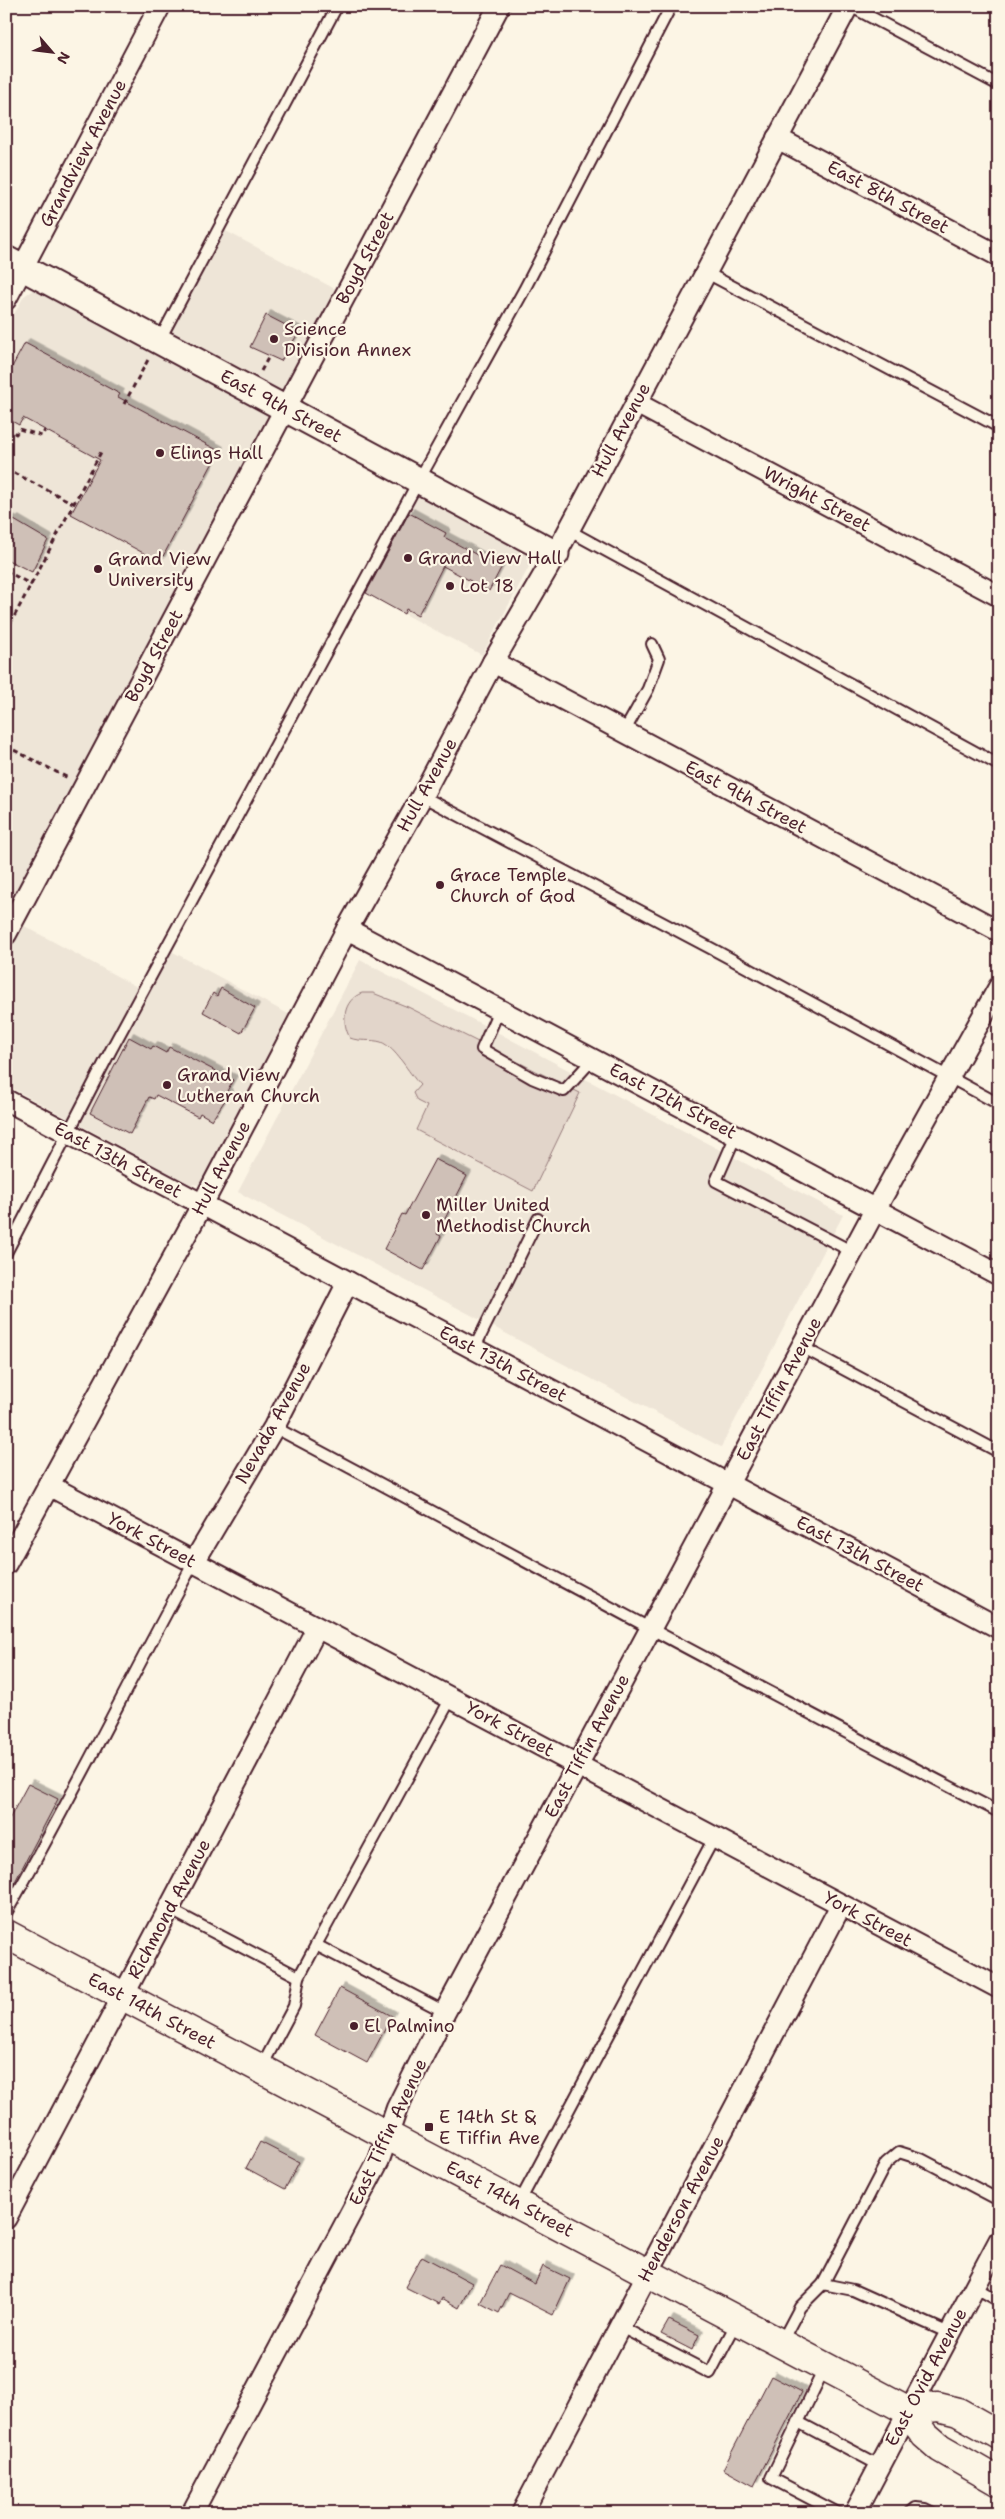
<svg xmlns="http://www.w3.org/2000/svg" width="1005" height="2519" viewBox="0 0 1005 2519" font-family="'Shantell Sans',sans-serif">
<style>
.built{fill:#eee5d7}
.green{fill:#e2d5ca;stroke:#967a7a}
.building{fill:#cfc0b7;stroke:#4a1f2b;filter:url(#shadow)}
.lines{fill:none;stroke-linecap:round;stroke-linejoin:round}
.service-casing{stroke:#4a1f2b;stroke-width:14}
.minor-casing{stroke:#4a1f2b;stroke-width:24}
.tertiary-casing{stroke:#4a1f2b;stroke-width:29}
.primary-casing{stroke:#4a1f2b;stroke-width:31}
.path{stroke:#4a1f2b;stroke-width:3;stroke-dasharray:5 4;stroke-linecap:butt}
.service{stroke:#fcf5e5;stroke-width:10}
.minor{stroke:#fcf5e5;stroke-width:20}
.tertiary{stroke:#fcf5e5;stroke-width:25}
.primary{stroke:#fcf5e5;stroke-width:28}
.poi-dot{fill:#4a1f2b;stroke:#fcf5e5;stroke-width:2}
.labels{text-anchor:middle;stroke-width:4.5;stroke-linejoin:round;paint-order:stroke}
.street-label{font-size:18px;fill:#4a1f2b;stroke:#fcf5e5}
.poi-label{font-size:18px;fill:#4a1f2b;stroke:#fcf5e5;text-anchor:start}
</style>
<defs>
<filter id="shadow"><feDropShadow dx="4.5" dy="-4.5" stdDeviation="0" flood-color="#0004"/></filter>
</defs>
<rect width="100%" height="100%" fill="#fcf5e5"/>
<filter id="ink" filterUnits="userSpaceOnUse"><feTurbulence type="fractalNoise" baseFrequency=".02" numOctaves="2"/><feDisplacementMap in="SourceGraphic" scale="10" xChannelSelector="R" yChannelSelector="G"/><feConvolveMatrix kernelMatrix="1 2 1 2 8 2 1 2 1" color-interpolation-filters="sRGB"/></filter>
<g filter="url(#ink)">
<g class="built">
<path d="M 222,229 L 339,291 L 279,404 L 540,546 L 482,655 L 365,593 L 417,494 L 272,416 L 6,915 L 6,329 L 24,296 L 33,290 L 41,292 L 156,353 Z"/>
<path d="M 6,916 L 137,987 L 160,945 L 290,1015 L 200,1185 L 190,1184 L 6,1085 Z"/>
<path d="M 360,960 L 843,1215 L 721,1447 L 238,1192 Z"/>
</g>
<path class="green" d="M 362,993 L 373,993 L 408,1007 L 580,1093 L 533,1191 L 416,1130 L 427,1106 L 417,1101 L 413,1093 L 420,1085 C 408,1072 396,1048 381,1042 C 371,1039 360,1042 350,1038 C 341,1022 343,1000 362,993 Z"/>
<g class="building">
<path d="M 266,315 L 299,332 L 281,361 L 250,347 Z"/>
<path d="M 25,343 L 120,394 L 118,397 L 219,451 L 160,562 L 71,514 L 100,460 L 23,418 L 19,425 L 6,418 L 6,378 Z"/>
<path d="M 409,513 L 446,533 L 444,537 L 501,568 L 489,591 L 443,566 L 418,615 L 406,609 L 404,614 L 366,593 Z"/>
<path d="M 6,518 L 13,522 L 14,520 L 48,540 L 32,572 L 6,559 Z"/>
<path d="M 221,988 L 255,1008 L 241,1033 L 203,1012 L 213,993 L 217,996 Z"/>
<path d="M 129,1037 L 151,1049 L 153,1046 L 166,1053 L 169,1047 L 233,1080 L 226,1093 L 229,1094 L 212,1120 L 200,1113 L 198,1117 L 156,1095 L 154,1099 L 149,1097 L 130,1134 L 90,1113 Z"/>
<path d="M 435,1159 L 467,1176 L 437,1234 L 441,1236 L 423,1270 L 384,1249 L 402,1214 L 405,1215 Z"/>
<path d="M 28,1784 L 58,1799 L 6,1899 L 6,1825 Z"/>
<path d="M 340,1988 L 392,2016 L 367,2063 L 315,2035 Z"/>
<path d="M 260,2142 L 299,2162 L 285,2189 L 246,2168 Z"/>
<path d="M 422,2256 L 472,2283 L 459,2308 L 442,2298 L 439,2304 L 405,2287 Z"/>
<path d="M 500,2265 L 535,2284 L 543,2266 L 570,2279 L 553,2315 L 509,2293 L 499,2313 L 480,2303 Z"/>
<path d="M 669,2320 L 699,2335 L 692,2350 L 661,2334 Z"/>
<path d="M 771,2376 L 802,2392 L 754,2486 L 723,2469 Z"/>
</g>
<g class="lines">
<g class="service-casing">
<g id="service">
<path d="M 850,6 L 999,85"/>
<path d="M 705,272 L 999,427"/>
<path d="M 159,341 L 337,6"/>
<path d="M 568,530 L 999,765"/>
<path d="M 624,732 L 648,689 L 659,659 L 652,644"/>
<path d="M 422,796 L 718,952 L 999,1104"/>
<path d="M 499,1010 L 482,1049 L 532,1078 L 564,1091 L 593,1059"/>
<path d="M 736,1135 L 716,1181 L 853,1252"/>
<path d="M 6,1253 L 111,1050 L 419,480 L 524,290 L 671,6"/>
<path d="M 802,1347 L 999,1452"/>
<path d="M 474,1349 L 538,1219"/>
<path d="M 274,1427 C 515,1555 755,1687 999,1812"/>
<path d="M 169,1909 L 299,1977"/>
<path d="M 6,1913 C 72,1798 130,1679 194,1562"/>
<path d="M 316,1945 L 451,1698"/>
<path d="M 261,2068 L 294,2006 L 299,1977 L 316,1945 L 445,2012"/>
<path d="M 519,2203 L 714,1838"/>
<path d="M 823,2284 L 886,2163 L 899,2152 L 921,2159 L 999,2200"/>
<path d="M 974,2287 L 999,2301"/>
<path d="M 619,2326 L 710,2373 L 737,2322"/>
<path d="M 781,2343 L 800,2307 L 823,2284 L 853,2290 L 949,2333"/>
<path d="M 825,2367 L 771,2478 L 838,2513"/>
<path d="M 798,2422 L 879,2465"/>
<path d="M 910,2513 L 916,2508 L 925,2509 L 933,2513"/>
</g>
</g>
<g class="minor-casing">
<g id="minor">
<path d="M 777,138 L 999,256"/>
<path d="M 6,299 L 160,6"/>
<path d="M 636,403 L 999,596"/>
<path d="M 493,662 L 999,931"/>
<path d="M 347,929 L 999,1275"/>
<path d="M 6,934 L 499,6"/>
<path d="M 6,1100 L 999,1628"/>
<path d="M 48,1485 L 999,1988"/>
<path d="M 194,1562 L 274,1427 L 348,1282"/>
<path d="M 6,1564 L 202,1205 L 347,929 L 422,796 L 493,662 L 556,554 L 848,6"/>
<path d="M 6,2218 L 317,1628"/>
<path d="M 192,2513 L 379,2160 L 397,2108 L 445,2012 L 876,1208 L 999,987"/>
<path d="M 522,2513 L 841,1905"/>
<path d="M 855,2513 L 999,2241"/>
</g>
</g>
<g class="tertiary-casing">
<path id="tertiary" d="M 6,259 L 556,554"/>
</g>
<g class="primary-casing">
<g id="primary">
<path d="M 6,1934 L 907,2410 L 925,2435 L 940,2448 L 999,2482"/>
<path d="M 907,2410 L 938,2407 L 958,2412 L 999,2435"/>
</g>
</g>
<g class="path">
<path d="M 261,371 L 268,358"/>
<path d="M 124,404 L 149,358"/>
<path d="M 6,428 L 16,434 L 19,429 L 42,436 L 45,430"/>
<path d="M 6,469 L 73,503"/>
<path d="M 6,571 L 32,585"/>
<path d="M 6,632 L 101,452"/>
<path d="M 6,746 L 68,778"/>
</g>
<use href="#service" class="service"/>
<use href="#minor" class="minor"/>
<use href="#tertiary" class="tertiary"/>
<use href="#primary" class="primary"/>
</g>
</g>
<g class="poi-dot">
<circle cx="274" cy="339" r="5"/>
<circle cx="160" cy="453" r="5"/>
<circle cx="408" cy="558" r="5"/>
<circle cx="98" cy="569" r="5"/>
<circle cx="450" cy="586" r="5"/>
<circle cx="440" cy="885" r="5"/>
<circle cx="167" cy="1085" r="5"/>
<circle cx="426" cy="1215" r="5"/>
<circle cx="354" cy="2026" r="5"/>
<rect x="424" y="2122" width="10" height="10" rx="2.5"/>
</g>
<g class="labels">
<g class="street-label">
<text transform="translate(83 153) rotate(-62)" y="6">Grandview Avenue</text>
<text transform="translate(888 197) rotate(28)" y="6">East 8th Street</text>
<text transform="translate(365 258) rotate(-62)" y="6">Boyd Street</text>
<text transform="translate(281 406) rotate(28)" y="6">East 9th Street</text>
<text transform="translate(621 430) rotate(-62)" y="6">Hull Avenue</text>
<text transform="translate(817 499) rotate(28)" y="6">Wright Street</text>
<text transform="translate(154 656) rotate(-62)" y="6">Boyd Street</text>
<text transform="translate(427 785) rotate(-61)" y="6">Hull Avenue</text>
<text transform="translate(746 797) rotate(28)" y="6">East 9th Street</text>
<text transform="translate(673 1101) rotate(28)" y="6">East 12th Street</text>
<text transform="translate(118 1160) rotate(28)" y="6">East 13th Street</text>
<text transform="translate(221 1168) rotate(-62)" y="6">Hull Avenue</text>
<text transform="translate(503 1364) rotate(28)" y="6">East 13th Street</text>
<text transform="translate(779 1389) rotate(-62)" y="6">East Tiffin Avenue</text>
<text transform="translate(273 1423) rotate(-61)" y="6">Nevada Avenue</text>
<text transform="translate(152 1540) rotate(28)" y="6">York Street</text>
<text transform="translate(860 1554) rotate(28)" y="6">East 13th Street</text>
<text transform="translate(510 1729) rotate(28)" y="6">York Street</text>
<text transform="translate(587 1746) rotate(-62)" y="6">East Tiffin Avenue</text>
<text transform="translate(169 1909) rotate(-62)" y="6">Richmond Avenue</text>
<text transform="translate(868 1919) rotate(28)" y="6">York Street</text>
<text transform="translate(152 2011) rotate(28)" y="6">East 14th Street</text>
<text transform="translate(388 2132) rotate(-65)" y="6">East Tiffin Avenue</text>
<text transform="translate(510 2199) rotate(28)" y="6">East 14th Street</text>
<text transform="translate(681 2209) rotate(-62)" y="6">Henderson Avenue</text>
<text transform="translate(926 2377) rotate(-62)" y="6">East Ovid Avenue</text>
</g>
<g class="poi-label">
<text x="284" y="335">Science<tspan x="284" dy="21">Division Annex</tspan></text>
<text x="170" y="459">Elings Hall</text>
<text x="418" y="564">Grand View Hall</text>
<text x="108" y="565">Grand View<tspan x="108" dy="21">University</tspan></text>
<text x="460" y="592">Lot 18</text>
<text x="450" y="881">Grace Temple<tspan x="450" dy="21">Church of God</tspan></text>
<text x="177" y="1081">Grand View<tspan x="177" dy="21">Lutheran Church</tspan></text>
<text x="436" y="1211">Miller United<tspan x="436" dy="21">Methodist Church</tspan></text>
<text x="364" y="2032">El Palmino</text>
<text x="439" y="2123">E 14th St &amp;<tspan x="439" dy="21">E Tiffin Ave</tspan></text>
</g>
</g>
<rect width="1005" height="2519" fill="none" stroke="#fcf5e5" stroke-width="25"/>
<rect x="12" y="12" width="980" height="2494" fill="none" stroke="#4a1f2b" stroke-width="2" filter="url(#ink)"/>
<g transform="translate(52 52) rotate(118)" stroke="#fcf5e5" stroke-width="4" paint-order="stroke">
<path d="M0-4L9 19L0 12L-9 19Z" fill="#4a1f2b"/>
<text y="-8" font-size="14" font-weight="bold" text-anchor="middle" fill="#4a1f2b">N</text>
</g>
</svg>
